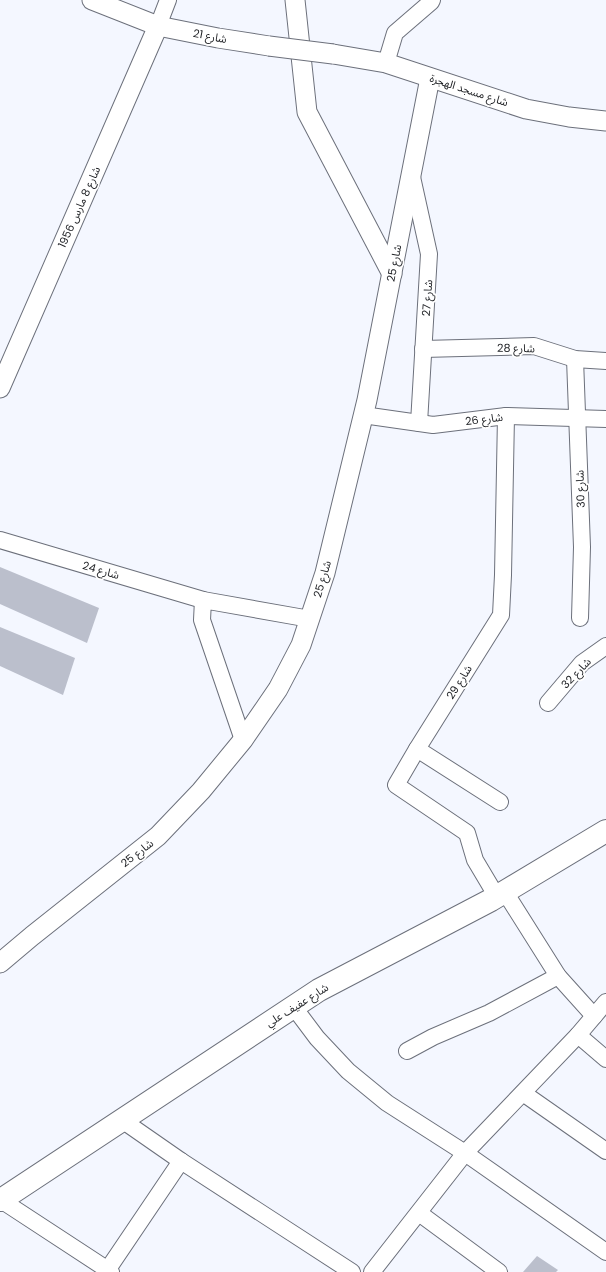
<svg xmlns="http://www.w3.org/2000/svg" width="606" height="1272" viewBox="0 0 606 1272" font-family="Poppins,'Noto Sans Arabic',sans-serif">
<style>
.building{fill:#bbbfcc}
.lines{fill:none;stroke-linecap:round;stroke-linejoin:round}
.minor-casing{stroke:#6c707b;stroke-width:18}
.tertiary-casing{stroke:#6c707b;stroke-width:21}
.primary-casing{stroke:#6c707b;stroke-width:24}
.minor{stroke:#fff;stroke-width:16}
.tertiary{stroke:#fff;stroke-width:19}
.primary{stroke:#fff;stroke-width:22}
.tertiary-bridge-casing{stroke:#6c707b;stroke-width:21;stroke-linecap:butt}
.tertiary-bridge{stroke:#fff;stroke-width:19}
.labels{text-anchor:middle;stroke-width:3.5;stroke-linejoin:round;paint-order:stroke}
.street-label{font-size:11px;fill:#1b1d21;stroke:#fff}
</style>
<rect width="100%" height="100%" fill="#f4f7ff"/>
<g class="building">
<path d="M 0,567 L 99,608 L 87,643 L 0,604 Z"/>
<path d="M 0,627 L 75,658 L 63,695 L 0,666 Z"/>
<path d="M 537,1256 L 558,1270 L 556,1272 L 523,1272 Z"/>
</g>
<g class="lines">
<g class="minor-casing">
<g id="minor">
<path d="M 158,26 L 168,0"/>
<path d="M 386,63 L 395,33 L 431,2 L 432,0"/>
<path d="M 412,177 L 429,254 L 419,423"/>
<path d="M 423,349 L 534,346 L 575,359 L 606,361"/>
<path d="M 575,359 L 582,547 L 580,618"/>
<path d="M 363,415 L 433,425 L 506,416 L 606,419"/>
<path d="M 0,540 L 203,600"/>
<path d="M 548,703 L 582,663 L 606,646"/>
<path d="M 243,740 L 202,620 L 203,600 L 310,619"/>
<path d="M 417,749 L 500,802"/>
<path d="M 505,892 L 558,976 L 594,1016"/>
<path d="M 497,897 L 475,860 L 467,833 L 396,785 L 417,749 L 501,615 L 503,575 L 506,416"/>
<path d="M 293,1006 L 317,1038 L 348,1071 L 387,1103 L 465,1153 L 606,1252"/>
<path d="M 578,1035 L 606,1059"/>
<path d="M 407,1051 L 433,1037 L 489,1013 L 558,976"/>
<path d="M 523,1093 L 606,1151"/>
<path d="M 122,1120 L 181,1161 L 352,1272"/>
<path d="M 1,1200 L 111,1272"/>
<path d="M 419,1213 L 499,1272"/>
<path d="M 106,1272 L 181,1161"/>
<path d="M 372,1272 L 465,1153 L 578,1035 L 606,1002"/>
</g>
</g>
<g class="tertiary-casing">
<g id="tertiary">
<path d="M 92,0 L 158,26 L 218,38 L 269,46"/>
<path d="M 295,0 L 307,112 L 392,274"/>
<path d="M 333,54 L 386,63 L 526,109 L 569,117 L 606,121"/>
<path d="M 0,388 L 158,26"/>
<path d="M 0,963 L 32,936 L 158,836 L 201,791 L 243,740 L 278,689 L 301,645 L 325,573 L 367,400 L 430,78"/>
</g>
</g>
<g class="primary-casing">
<path id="primary" d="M 1,1200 L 319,990 L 491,900 L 606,831"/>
</g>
<use href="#minor" class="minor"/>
<use href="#tertiary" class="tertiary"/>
<use href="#primary" class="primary"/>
<g class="tertiary-bridge-casing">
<path id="tertiary-bridge" d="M 269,46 L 333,54"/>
</g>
<use href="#tertiary-bridge" class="tertiary-bridge"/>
</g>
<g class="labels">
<g class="street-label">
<text transform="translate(210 36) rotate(11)" y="4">شارع 21</text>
<text transform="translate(469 90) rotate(18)" y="4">شارع مسجد الهجرة</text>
<text transform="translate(79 207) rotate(-66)" y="4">شارع 8 مارس 1956</text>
<text transform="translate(394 263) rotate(-79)" y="4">شارع 25</text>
<text transform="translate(427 298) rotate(-86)" y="4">شارع 27</text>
<text transform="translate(516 348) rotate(1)" y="4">شارع 28</text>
<text transform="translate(484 419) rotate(-7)" y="4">شارع 26</text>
<text transform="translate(580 489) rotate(-92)" y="4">شارع 30</text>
<text transform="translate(101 570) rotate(16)" y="4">شارع 24</text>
<text transform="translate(322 579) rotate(-74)" y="4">شارع 25</text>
<text transform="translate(576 673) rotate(-46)" y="4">شارع 32</text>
<text transform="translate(459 682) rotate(-58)" y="4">شارع 29</text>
<text transform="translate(137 853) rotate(-38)" y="4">شارع 25</text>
<text transform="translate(297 1005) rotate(-32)" y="4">شارع عفيف علي</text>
</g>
</g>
</svg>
